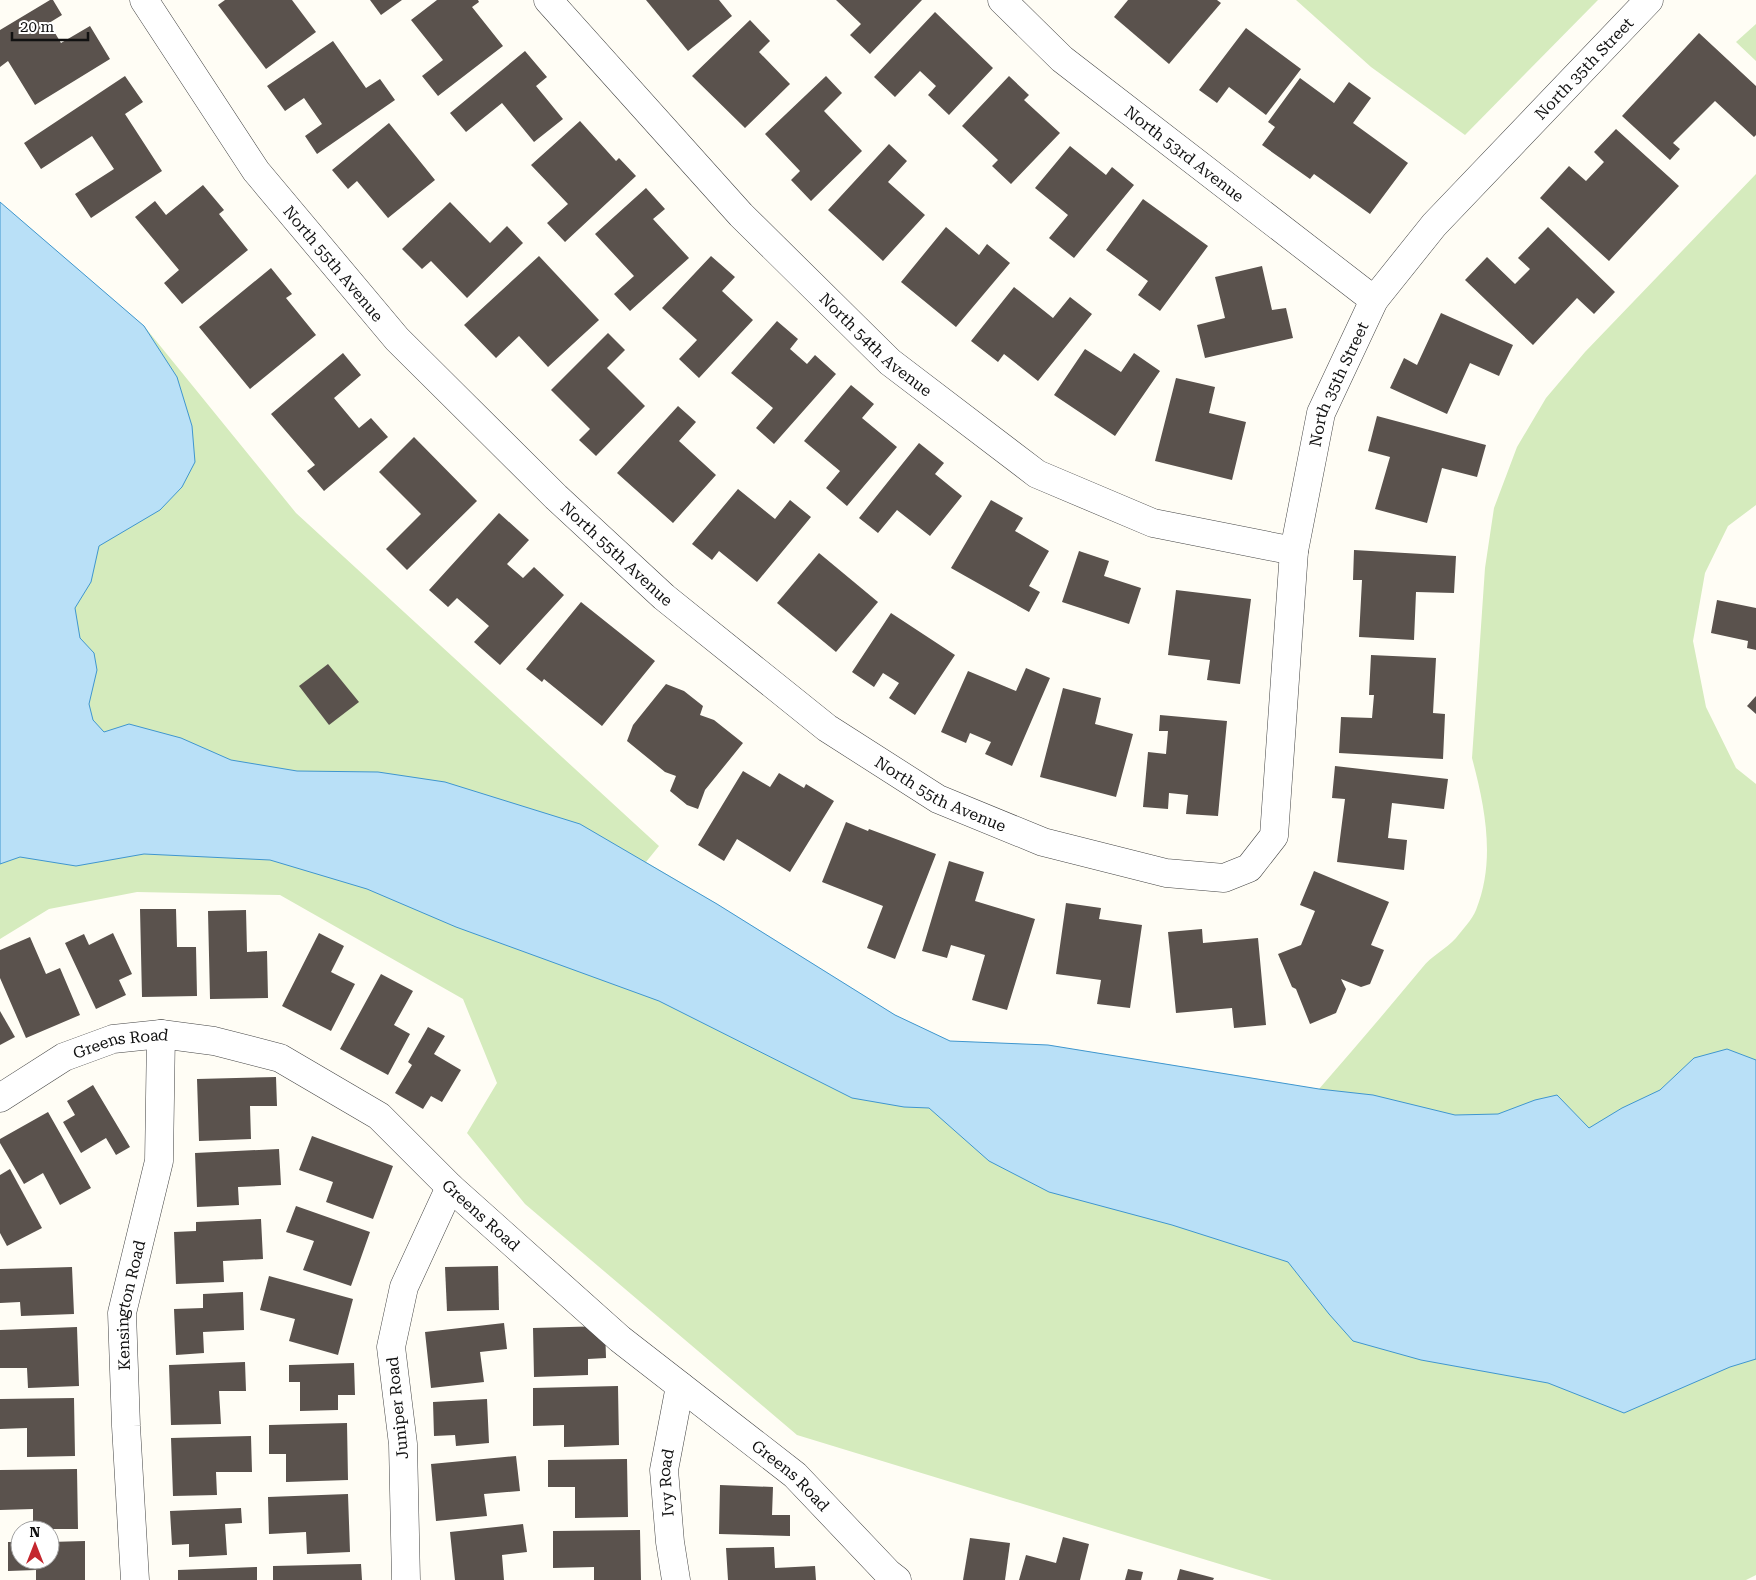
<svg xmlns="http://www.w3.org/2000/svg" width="1756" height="1580" viewBox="0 0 1756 1580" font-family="'Roboto Serif',serif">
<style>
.green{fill:#d5ebbd}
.water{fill:#b9e0f7;stroke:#3f96cf}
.building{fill:#5a524d}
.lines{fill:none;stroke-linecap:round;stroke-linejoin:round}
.minor-casing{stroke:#444;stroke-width:29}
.minor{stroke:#fff;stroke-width:28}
.labels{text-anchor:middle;stroke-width:5;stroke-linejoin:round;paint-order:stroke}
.street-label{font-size:16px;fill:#111;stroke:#fff}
</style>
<rect width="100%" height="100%" fill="#fffdf5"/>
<g class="green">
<path d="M 1296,0 L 1598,0 L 1465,135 L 1371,67 Z"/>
<path d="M 1756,24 L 1756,61 L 1736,42 Z"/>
<path d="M 1756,174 L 1756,505 L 1728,526 L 1705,573 L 1693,641 L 1706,707 L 1736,768 L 1756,784 L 1756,1575 L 1746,1580 L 1272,1580 L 797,1435 L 525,1204 L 467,1133 L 497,1083 L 463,999 L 280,895 L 137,892 L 49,909 L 0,939 L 0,202 L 144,326 L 296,513 L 659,846 L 646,862 L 717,904 L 895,1015 L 950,1041 L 1048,1045 L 1319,1089 C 1354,1049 1388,1009 1422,968 C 1431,956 1446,949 1456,938 C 1462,930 1472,920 1476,910 C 1496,861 1485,807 1472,758 L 1485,568 L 1494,508 L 1517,447 L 1546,398 L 1585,352 Z"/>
</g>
<path class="water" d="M 0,202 L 144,326 L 177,377 L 192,426 L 195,462 L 182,487 L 160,510 L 99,546 L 91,582 L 75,608 L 80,638 L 94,653 L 97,670 L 89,704 L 93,720 L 104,732 L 129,724 L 181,738 L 231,760 L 297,771 L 378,772 L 445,782 L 580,824 L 717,904 L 895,1015 L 950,1041 L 1048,1045 L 1319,1089 L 1373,1095 L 1455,1115 L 1498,1114 L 1535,1100 L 1557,1095 L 1589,1128 L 1622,1108 L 1660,1090 L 1694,1058 L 1727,1049 L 1756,1060 L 1756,1359 L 1730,1367 L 1624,1413 L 1548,1383 L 1421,1360 L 1353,1341 L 1329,1314 L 1288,1262 L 1172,1225 L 1049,1192 L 989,1161 L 929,1108 L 904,1107 L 852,1098 L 659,1001 L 456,927 L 367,889 L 270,860 L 144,854 L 76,866 L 20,857 L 0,864 Z"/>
<g class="building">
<path d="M 50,0 L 53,0 L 62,15 L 49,23 L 61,43 L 90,26 L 110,59 L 35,105 L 8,61 L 0,67 L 0,30 Z"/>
<path d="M 225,0 L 292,0 L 316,32 L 266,69 L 218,5 Z"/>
<path d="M 370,0 L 402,0 L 381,15 Z"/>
<path d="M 437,0 L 478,0 L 479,2 L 472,7 L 503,46 L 438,96 L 422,76 L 443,60 L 411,20 Z"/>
<path d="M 646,0 L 719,0 L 732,16 L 688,51 Z"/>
<path d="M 836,0 L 922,0 L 870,54 L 850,35 L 861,24 Z"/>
<path d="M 1128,0 L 1217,0 L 1221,3 L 1169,64 L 1114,17 Z"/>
<path d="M 935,12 L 993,68 L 949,115 L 928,95 L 936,86 L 920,71 L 895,97 L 874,77 Z"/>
<path d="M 750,20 L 770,41 L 759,52 L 790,84 L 745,128 L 692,76 Z"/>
<path d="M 1246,28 L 1301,69 L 1266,115 L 1229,87 L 1217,103 L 1199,90 Z"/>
<path d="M 1699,33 L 1756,86 L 1756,135 L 1754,137 L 1715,101 L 1673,143 L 1680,149 L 1670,160 L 1622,116 Z"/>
<path d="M 333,41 L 366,88 L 380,79 L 395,100 L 317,154 L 305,136 L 322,124 L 304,98 L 285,111 L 267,86 Z"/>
<path d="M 525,51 L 547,77 L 536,86 L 563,119 L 534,142 L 502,103 L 466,132 L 450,113 Z"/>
<path d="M 125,76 L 143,102 L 125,114 L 162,171 L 91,218 L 75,194 L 114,169 L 92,136 L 41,169 L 24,143 Z"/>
<path d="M 826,76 L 842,93 L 824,111 L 862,151 L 811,201 L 791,180 L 800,171 L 765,134 Z"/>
<path d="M 1009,76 L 1029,95 L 1024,100 L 1060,133 L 1011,184 L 992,166 L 998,160 L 962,126 Z"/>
<path d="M 1300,78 L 1334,103 L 1349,82 L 1371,98 L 1353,123 L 1408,163 L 1370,214 L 1314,174 L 1310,179 L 1262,145 L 1275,127 L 1268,122 Z"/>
<path d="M 580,121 L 616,161 L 619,158 L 636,176 L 565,242 L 547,223 L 568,204 L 531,165 Z"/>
<path d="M 389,123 L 435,180 L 388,218 L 357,181 L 348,189 L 332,170 Z"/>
<path d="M 1616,129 L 1679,186 L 1609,261 L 1540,198 L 1569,166 L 1586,181 L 1604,162 L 1594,152 Z"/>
<path d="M 889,144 L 907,161 L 888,182 L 925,215 L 883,261 L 828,210 Z"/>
<path d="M 1070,146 L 1106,175 L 1112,167 L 1134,185 L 1074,258 L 1049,238 L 1068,215 L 1035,188 Z"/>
<path d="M 203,185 L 224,210 L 219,214 L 248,250 L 182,304 L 164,283 L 179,270 L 135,217 L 155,201 L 166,215 Z"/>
<path d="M 646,188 L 665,209 L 653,219 L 689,258 L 630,311 L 614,294 L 634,276 L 595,234 Z"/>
<path d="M 1143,199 L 1208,246 L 1160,311 L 1138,295 L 1148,281 L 1106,250 Z"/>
<path d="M 450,202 L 490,243 L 507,226 L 523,243 L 467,298 L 431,261 L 422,269 L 402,249 Z"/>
<path d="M 946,227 L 979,255 L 987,244 L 1010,263 L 956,327 L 901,282 Z"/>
<path d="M 1548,227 L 1615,292 L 1594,314 L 1577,298 L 1533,345 L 1465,280 L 1487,257 L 1515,284 L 1530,269 L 1518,258 Z"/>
<path d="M 539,256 L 599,320 L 548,367 L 519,336 L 496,358 L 464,325 Z"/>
<path d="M 711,256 L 735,277 L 722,291 L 753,320 L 699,378 L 679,359 L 697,340 L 662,308 Z"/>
<path d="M 1262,266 L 1272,310 L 1286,308 L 1293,338 L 1205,358 L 1197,325 L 1225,318 L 1215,277 Z"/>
<path d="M 271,268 L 292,294 L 286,298 L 316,335 L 250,389 L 199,327 Z"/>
<path d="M 1014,287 L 1053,318 L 1070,297 L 1092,314 L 1038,381 L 1004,354 L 998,362 L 971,341 Z"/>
<path d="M 1441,313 L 1513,345 L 1499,376 L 1470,363 L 1447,414 L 1390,388 L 1404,358 L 1417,365 Z"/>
<path d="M 777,321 L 798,339 L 790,349 L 807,364 L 815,355 L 836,374 L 774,444 L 756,428 L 773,408 L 731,373 Z"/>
<path d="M 608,333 L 625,350 L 607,368 L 645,406 L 596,456 L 579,440 L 590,429 L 551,390 Z"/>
<path d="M 1085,349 L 1121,372 L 1134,353 L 1160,371 L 1115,436 L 1054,395 Z"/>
<path d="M 343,353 L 361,375 L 334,398 L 359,428 L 371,418 L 388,437 L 324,491 L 307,471 L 315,465 L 271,414 Z"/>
<path d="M 1176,378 L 1215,387 L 1209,413 L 1246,422 L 1232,480 L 1155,461 Z"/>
<path d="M 851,385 L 874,404 L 862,418 L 897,447 L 847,506 L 826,488 L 840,471 L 804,441 Z"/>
<path d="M 678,406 L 696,422 L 679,441 L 716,475 L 673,523 L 617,473 Z"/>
<path d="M 1377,416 L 1486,445 L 1477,477 L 1442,468 L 1427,523 L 1375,509 L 1390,457 L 1368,451 Z"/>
<path d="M 414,437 L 477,501 L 407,570 L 386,549 L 421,514 L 379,472 Z"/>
<path d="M 919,443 L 944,463 L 935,474 L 962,496 L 930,536 L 897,510 L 878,533 L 859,518 Z"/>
<path d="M 738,489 L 775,519 L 790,500 L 811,517 L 757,582 L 719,551 L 712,560 L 692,544 Z"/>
<path d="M 991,500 L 1023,518 L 1015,531 L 1049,551 L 1029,586 L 1040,592 L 1029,612 L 951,568 Z"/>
<path d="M 499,513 L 529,540 L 507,564 L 523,578 L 534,567 L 564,595 L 500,665 L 474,642 L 489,626 L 457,598 L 448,607 L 429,590 Z"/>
<path d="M 1354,550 L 1456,556 L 1454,593 L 1416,592 L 1414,640 L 1359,637 L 1362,580 L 1353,580 Z"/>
<path d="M 1079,551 L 1109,561 L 1104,576 L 1141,588 L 1129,624 L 1062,602 Z"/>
<path d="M 819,553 L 878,602 L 836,652 L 777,603 Z"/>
<path d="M 1176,590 L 1251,599 L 1240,684 L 1207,680 L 1210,660 L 1168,655 Z"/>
<path d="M 1717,600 L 1756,608 L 1756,650 L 1747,648 L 1748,641 L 1711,633 Z"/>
<path d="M 581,602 L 655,661 L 602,726 L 544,679 L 542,682 L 526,669 Z"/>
<path d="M 891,613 L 955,655 L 915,715 L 889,698 L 899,683 L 883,673 L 874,687 L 852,672 Z"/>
<path d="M 1371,655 L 1436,658 L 1433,713 L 1445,714 L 1443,759 L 1339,753 L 1341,717 L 1372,718 L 1374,695 L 1369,695 Z"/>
<path d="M 328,664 L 359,702 L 329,725 L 299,686 Z"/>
<path d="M 1026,668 L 1050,678 L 1012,766 L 985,754 L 991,742 L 970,733 L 966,743 L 941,732 L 968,671 L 1016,691 Z"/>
<path d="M 666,684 L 684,691 L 703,706 L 700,715 L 714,720 L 743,743 L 705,790 L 698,809 L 687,805 L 670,791 L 676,776 L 665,772 L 627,741 L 633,725 Z"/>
<path d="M 1063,688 L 1101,698 L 1095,724 L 1133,734 L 1116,797 L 1040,777 Z"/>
<path d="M 1756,696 L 1756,714 L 1747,706 Z"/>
<path d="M 1160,715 L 1227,721 L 1218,816 L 1186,814 L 1188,795 L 1169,793 L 1168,809 L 1143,807 L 1148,752 L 1166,754 L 1168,731 L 1159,731 Z"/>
<path d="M 1335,766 L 1448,779 L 1444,809 L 1392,803 L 1388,838 L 1407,840 L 1404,870 L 1337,862 L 1345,799 L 1332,798 Z"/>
<path d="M 743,771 L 770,787 L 779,773 L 804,788 L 806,784 L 834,801 L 790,872 L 737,839 L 724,861 L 698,845 Z"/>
<path d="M 846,822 L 868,831 L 869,829 L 936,854 L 895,959 L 867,948 L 883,906 L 822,882 Z"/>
<path d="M 949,861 L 984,872 L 975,901 L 1035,919 L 1007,1010 L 972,1000 L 985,955 L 951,945 L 947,958 L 922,951 Z"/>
<path d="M 1314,871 L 1389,902 L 1371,945 L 1384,950 L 1370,984 L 1361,987 L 1341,979 L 1346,989 L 1336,1013 L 1310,1024 L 1296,989 L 1292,987 L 1278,954 L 1301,945 L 1315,911 L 1300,905 Z"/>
<path d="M 1066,903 L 1101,908 L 1099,919 L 1142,925 L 1130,1008 L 1097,1004 L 1101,980 L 1056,974 Z"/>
<path d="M 140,909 L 176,909 L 177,947 L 196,947 L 197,996 L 142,997 Z"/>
<path d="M 246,910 L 247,952 L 267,951 L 268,998 L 210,999 L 208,911 Z"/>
<path d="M 1202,929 L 1203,943 L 1258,938 L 1266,1025 L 1234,1028 L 1232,1008 L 1176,1013 L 1168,932 Z"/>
<path d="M 113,933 L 132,974 L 119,980 L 126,995 L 96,1009 L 65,943 L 84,934 L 89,945 Z"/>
<path d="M 319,933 L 344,946 L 331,972 L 355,984 L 331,1031 L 282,1006 Z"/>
<path d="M 30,937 L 46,974 L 60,968 L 80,1015 L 26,1038 L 0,978 L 0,950 Z"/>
<path d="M 381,974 L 413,991 L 394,1025 L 410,1034 L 388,1075 L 340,1049 Z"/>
<path d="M 0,1011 L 15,1037 L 0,1045 Z"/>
<path d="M 428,1027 L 445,1036 L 434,1054 L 461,1070 L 442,1102 L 431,1096 L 423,1109 L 395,1093 L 412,1065 L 408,1062 Z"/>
<path d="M 276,1077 L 277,1106 L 250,1106 L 251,1139 L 199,1141 L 197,1079 Z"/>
<path d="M 93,1085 L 130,1147 L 116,1155 L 106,1138 L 81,1153 L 63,1122 L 75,1115 L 67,1101 Z"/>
<path d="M 48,1112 L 91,1188 L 60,1205 L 43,1173 L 24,1184 L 0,1143 L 0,1139 Z"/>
<path d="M 312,1136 L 393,1166 L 373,1219 L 326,1202 L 333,1182 L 299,1170 Z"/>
<path d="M 279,1149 L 281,1185 L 238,1187 L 239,1205 L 197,1207 L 195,1153 Z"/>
<path d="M 10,1169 L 42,1228 L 7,1246 L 0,1233 L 0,1175 Z"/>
<path d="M 296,1206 L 370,1232 L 351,1286 L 303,1270 L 314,1241 L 286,1232 Z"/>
<path d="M 261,1219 L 263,1259 L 223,1261 L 224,1282 L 176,1284 L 174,1232 L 196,1231 L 196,1222 Z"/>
<path d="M 498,1266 L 499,1310 L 447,1311 L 445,1267 Z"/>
<path d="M 72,1267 L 74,1314 L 21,1316 L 20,1302 L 0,1303 L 0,1269 Z"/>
<path d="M 269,1276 L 353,1299 L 338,1355 L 289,1341 L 295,1319 L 260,1310 Z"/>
<path d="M 243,1292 L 244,1330 L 203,1332 L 204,1353 L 176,1355 L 174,1309 L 203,1308 L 203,1294 Z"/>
<path d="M 504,1323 L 507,1349 L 480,1352 L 484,1382 L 431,1388 L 425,1332 Z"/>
<path d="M 605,1326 L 606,1358 L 588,1359 L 588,1375 L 534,1377 L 533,1328 Z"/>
<path d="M 77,1327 L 79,1386 L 28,1388 L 27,1368 L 0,1368 L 0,1330 Z"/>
<path d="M 245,1362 L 246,1391 L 219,1391 L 221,1424 L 171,1425 L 169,1365 Z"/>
<path d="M 354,1363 L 355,1395 L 338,1395 L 338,1410 L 300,1411 L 300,1382 L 289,1382 L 289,1365 Z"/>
<path d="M 618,1386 L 619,1445 L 564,1447 L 564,1425 L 533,1426 L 533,1388 Z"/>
<path d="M 74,1398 L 75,1456 L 27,1457 L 27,1428 L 0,1429 L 0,1399 Z"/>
<path d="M 487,1399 L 489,1443 L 456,1446 L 455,1435 L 434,1436 L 433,1402 Z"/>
<path d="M 347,1423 L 348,1480 L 286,1482 L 286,1454 L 269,1454 L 269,1425 Z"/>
<path d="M 251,1436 L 252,1472 L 216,1472 L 217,1495 L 173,1496 L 171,1438 Z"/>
<path d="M 516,1456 L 520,1491 L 484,1494 L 487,1516 L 436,1521 L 431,1464 Z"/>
<path d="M 627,1459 L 628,1517 L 575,1518 L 575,1487 L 548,1487 L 548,1460 Z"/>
<path d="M 77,1469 L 78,1529 L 33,1529 L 33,1509 L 0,1510 L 0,1470 Z"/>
<path d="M 720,1485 L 773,1487 L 772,1515 L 790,1515 L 790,1536 L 719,1534 Z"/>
<path d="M 348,1494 L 350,1552 L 307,1554 L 306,1532 L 269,1534 L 268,1497 Z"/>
<path d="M 241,1508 L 242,1523 L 225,1524 L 227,1555 L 189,1557 L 189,1544 L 172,1545 L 170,1511 Z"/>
<path d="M 523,1524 L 527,1552 L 502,1555 L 504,1580 L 455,1580 L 450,1532 Z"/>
<path d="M 640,1530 L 641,1580 L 594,1580 L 594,1567 L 553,1568 L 553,1531 Z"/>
<path d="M 1063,1537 L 1089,1544 L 1080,1580 L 1019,1580 L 1026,1555 L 1056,1563 Z"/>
<path d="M 970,1538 L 1010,1543 L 1005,1580 L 963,1580 Z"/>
<path d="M 85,1541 L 85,1580 L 36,1580 L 36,1570 L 8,1571 L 8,1542 L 20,1542 L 20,1560 L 50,1560 L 50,1542 Z"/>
<path d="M 774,1547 L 775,1568 L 815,1566 L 816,1580 L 728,1580 L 726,1548 Z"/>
<path d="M 361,1564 L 362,1580 L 273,1580 L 273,1566 Z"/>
<path d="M 257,1567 L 257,1580 L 178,1580 L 178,1570 Z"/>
<path d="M 1128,1569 L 1143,1572 L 1141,1580 L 1125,1580 Z"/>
<path d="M 1180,1569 L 1214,1578 L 1213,1580 L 1177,1580 Z"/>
</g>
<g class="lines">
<g class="minor-casing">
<g id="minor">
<path id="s1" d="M 144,0 L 256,171 L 397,339 L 556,497 L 664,597 L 827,728 L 938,799 L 1043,842 L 1166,873 L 1224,878 L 1249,868 L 1274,836 L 1294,551 L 1321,413 L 1374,300 L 1434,225 L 1649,0"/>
<path id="s2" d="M 548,0 L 741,215 L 890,362 L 1037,474 L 1153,523 L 1294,551"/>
<path id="s3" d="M 1002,0 L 1062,59 L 1374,300"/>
<path id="s4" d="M 0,1098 L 64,1057 L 113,1039 L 161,1034 L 214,1041 L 280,1058 L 379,1116 L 450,1187 L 620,1339 L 795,1475 L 888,1573 L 897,1580"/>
<path id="s5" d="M 135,1580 L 126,1426 L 122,1313 L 159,1161 L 161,1034"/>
<path d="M 406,1580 L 403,1444 L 391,1347 L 404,1287 L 450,1187"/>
<path id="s6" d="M 676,1580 L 670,1542 L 664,1470 L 680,1386"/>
</g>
</g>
<use href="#minor" class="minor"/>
</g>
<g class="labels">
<g class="street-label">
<text dy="6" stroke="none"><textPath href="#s1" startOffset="2366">North 35th Street</textPath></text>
<text dy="6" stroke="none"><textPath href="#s3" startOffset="239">North 53rd Avenue</textPath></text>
<text dy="6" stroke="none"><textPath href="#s1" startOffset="325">North 55th Avenue</textPath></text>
<text dy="6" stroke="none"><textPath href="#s2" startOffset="476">North 54th Avenue</textPath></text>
<text dy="6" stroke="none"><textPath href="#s1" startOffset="1961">North 35th Street</textPath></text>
<text dy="6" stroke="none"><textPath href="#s1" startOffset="731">North 55th Avenue</textPath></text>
<text dy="6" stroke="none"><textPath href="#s1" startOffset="1136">North 55th Avenue</textPath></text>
<text dy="6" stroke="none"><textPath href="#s4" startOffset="135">Greens Road</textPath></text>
<text dy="6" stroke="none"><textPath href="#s4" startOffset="555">Greens Road</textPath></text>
<text dy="6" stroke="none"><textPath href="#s5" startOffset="276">Kensington Road</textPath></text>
<text transform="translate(397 1408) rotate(-96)" y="6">Juniper Road</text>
<text dy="6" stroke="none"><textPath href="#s4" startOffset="960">Greens Road</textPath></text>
<text dy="6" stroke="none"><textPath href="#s6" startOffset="98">Ivy Road</textPath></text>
</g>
</g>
<g transform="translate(35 1545)"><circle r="24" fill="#ffffff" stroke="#a0a0a0"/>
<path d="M0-4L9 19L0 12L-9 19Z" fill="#c4262e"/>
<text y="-8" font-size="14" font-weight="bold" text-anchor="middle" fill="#111111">N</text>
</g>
<path d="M12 32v8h76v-8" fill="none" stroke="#111111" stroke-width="2.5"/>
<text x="20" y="32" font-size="15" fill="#111111" stroke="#ffffff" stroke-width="4" paint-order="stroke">20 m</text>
</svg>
